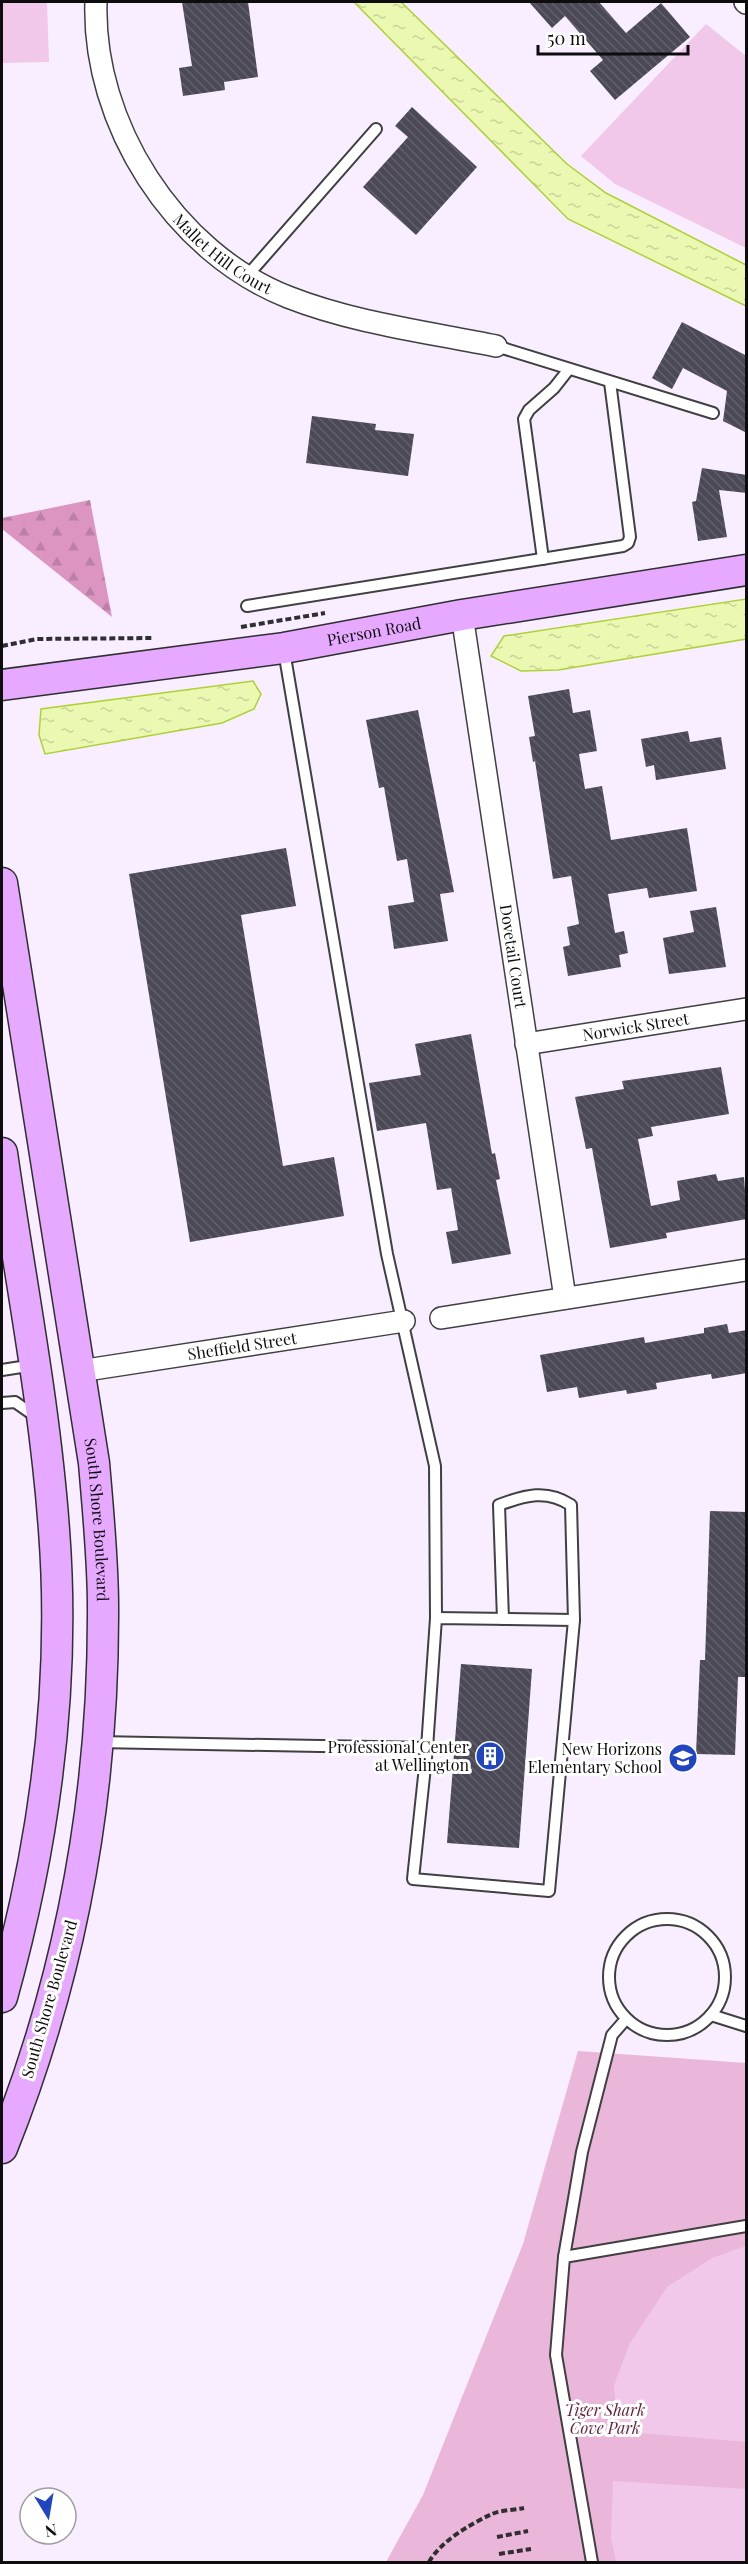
<svg xmlns="http://www.w3.org/2000/svg" width="748" height="2564" viewBox="0 0 748 2564" font-family="'Playfair Display',serif">
<style>
.green{fill:#eab6da}
.forest{fill:url(#forest-firs)}
.pitch{fill:#f1c8ea}
.water{fill:url(#water-ripples);stroke:#aed136;stroke-width:1.5}
.building{fill:url(#building-back-hatch)}
.lines{fill:none;stroke-linecap:round;stroke-linejoin:round}
.lane-casing{stroke:#404040;stroke-width:14}
.street-casing{stroke:#404040;stroke-width:24}
.secondary-casing{stroke:#2f2f2f;stroke-width:33}
.path{stroke:#2f2f2f;stroke-width:4;stroke-dasharray:6 3;stroke-linecap:butt}
.lane{stroke:#fff;stroke-width:10}
.street{stroke:#fff;stroke-width:21}
.secondary{stroke:#e6a9ff;stroke-width:30}
.labels{text-anchor:middle;stroke-width:6;stroke-linejoin:round;paint-order:stroke}
.street-label{font-size:16px;fill:#0d0d0d;stroke:#fff}
.poi-label{font-size:16px;fill:#0d0d0d;stroke:#fff;text-anchor:end}
.park-label{font-size:16px;font-style:italic;fill:#671c39;stroke:#fff}
</style>
<defs>
<pattern id="forest-firs" width="22" height="20" patternUnits="userSpaceOnUse" patternTransform="scale(1.5)"><rect width="22" height="20" fill="#dc95c1"/><path d="M5 1l3.5 6h-7zM16 11l3.5 6h-7z" fill="#bc7fa5"/></pattern>
<pattern id="water-ripples" width="26" height="14" patternUnits="userSpaceOnUse" patternTransform="scale(1.5)"><rect width="26" height="14" fill="#eaf8b1"/><path d="M2 4q2-2 4 0t4 0M15 11q2-2 4 0t4 0" fill="none" stroke="#c8d397"/></pattern>
<pattern id="building-back-hatch" width="6" height="6" patternUnits="userSpaceOnUse" patternTransform="scale(1.5)"><rect width="6" height="6" fill="#4c4956"/><path d="M-1 5l2 2M0 0l6 6M5-1l2 2" fill="none" stroke="#615f69"/></pattern>
</defs>
<rect width="100%" height="100%" fill="#f8eeff"/>
<path class="green" d="M 578,2051 L 746,2063 L 746,2562 L 386,2562 L 423,2495 L 523,2244 Z"/>
<path class="forest" d="M 90,500 L 112,617 L 2,529 L 2,518 Z"/>
<g class="pitch">
<path d="M 2,2 L 47,2 L 49,62 L 2,63 Z"/>
<path d="M 706,24 L 746,56 L 746,248 L 615,184 L 581,156 Z"/>
<path d="M 746,2246 L 746,2442 L 617,2431 L 614,2385 L 630,2343 L 667,2287 L 712,2258 Z"/>
<path d="M 613,2481 L 746,2489 L 746,2562 L 616,2562 L 611,2538 Z"/>
</g>
<g class="water">
<path d="M 354,2 L 401,2 L 567,164 L 606,193 L 746,265 L 746,306 L 568,219 Z"/>
<path d="M 746,599 L 746,639 L 558,670 L 521,671 L 491,656 L 504,636 Z"/>
<path d="M 253,681 L 261,694 L 254,709 L 222,723 L 45,754 L 39,735 L 41,709 Z"/>
</g>
<g class="building">
<path d="M 182,2 L 248,2 L 258,77 L 224,82 L 225,90 L 183,96 L 179,68 L 192,66 Z"/>
<path d="M 529,2 L 599,2 L 626,33 L 661,3 L 690,37 L 615,100 L 590,71 L 603,60 L 565,16 L 552,28 Z"/>
<path d="M 412,107 L 477,167 L 416,235 L 363,187 L 408,137 L 395,126 Z"/>
<path d="M 682,322 L 747,356 L 747,433 L 723,421 L 727,391 L 683,368 L 672,389 L 652,378 Z"/>
<path d="M 312,416 L 376,424 L 375,430 L 414,434 L 408,476 L 306,463 Z"/>
<path d="M 702,468 L 747,475 L 747,493 L 719,490 L 727,537 L 698,541 L 692,502 L 696,501 Z"/>
<path d="M 569,689 L 573,713 L 590,710 L 597,751 L 579,754 L 585,789 L 602,786 L 611,840 L 687,828 L 697,891 L 649,898 L 647,888 L 608,894 L 615,933 L 624,931 L 628,953 L 619,955 L 621,967 L 568,976 L 563,947 L 570,945 L 567,927 L 579,924 L 571,876 L 553,879 L 535,761 L 533,762 L 529,737 L 535,736 L 528,696 Z"/>
<path d="M 418,710 L 454,892 L 440,894 L 448,941 L 394,949 L 388,906 L 414,902 L 407,859 L 397,861 L 384,787 L 379,788 L 366,720 Z"/>
<path d="M 688,731 L 690,742 L 721,737 L 726,769 L 656,780 L 654,765 L 646,767 L 641,739 Z"/>
<path d="M 286,848 L 296,906 L 241,915 L 283,1166 L 334,1157 L 344,1216 L 190,1242 L 129,874 Z"/>
<path d="M 716,907 L 726,967 L 669,974 L 663,938 L 694,932 L 690,911 Z"/>
<path d="M 471,1034 L 492,1154 L 495,1153 L 500,1179 L 496,1180 L 511,1254 L 452,1264 L 446,1232 L 458,1230 L 451,1188 L 437,1190 L 426,1123 L 377,1131 L 369,1083 L 421,1075 L 415,1044 Z"/>
<path d="M 721,1067 L 729,1114 L 651,1127 L 653,1136 L 638,1139 L 651,1206 L 680,1200 L 677,1181 L 716,1174 L 718,1181 L 744,1177 L 747,1219 L 666,1233 L 667,1238 L 610,1248 L 592,1148 L 586,1149 L 575,1097 L 624,1089 L 622,1081 Z"/>
<path d="M 727,1324 L 729,1333 L 747,1330 L 747,1373 L 712,1379 L 711,1374 L 656,1383 L 657,1389 L 627,1394 L 626,1390 L 579,1398 L 577,1387 L 547,1392 L 540,1355 L 644,1337 L 645,1343 L 704,1333 L 704,1328 Z"/>
<path d="M 710,1511 L 747,1512 L 747,1677 L 738,1677 L 735,1755 L 696,1754 L 700,1660 L 705,1660 Z"/>
<path d="M 461,1664 L 532,1669 L 519,1848 L 447,1843 Z"/>
</g>
<g class="lines">
<g class="lane-casing">
<g id="lane">
<path d="M 247,276 L 376,129"/>
<path d="M 496,346 L 713,413"/>
<path d="M 543,559 L 524,419 L 529,410 L 554,388 L 569,369"/>
<path d="M 247,606 L 623,546 L 628,543 L 630,537 L 610,382"/>
<path d="M 284,651 L 387,1254 L 435,1466 L 436,1618"/>
<path d="M 2,1370 L 34,1365"/>
<path d="M 2,1403 L 15,1402 L 38,1418"/>
<path d="M 503,1619 L 499,1505 C 525,1495 547,1489 571,1505 L 574,1620"/>
<path d="M 98,1742 L 427,1748 L 413,1879 L 549,1891 L 574,1620 L 436,1618 L 427,1748"/>
<circle cx="667" cy="1977" r="58"/>
<path d="M 711,2015 L 746,2026"/>
<path d="M 564,2257 L 746,2226"/>
<path d="M 592,2562 L 556,2355 L 564,2257 L 582,2152 L 612,2035 L 626,2019"/>
</g>
</g>
<g class="street-casing">
<g id="street">
<path id="s1" d="M 96,2 C 92,123 174,252 288,297 C 354,323 427,332 496,346"/>
<path d="M 745,2 L 746,3"/>
<path id="s2" d="M 462,615 L 565,1298"/>
<path id="s3" d="M 526,1044 L 746,1009"/>
<path d="M 441,1318 L 746,1270"/>
<path id="s4" d="M 80,1371 L 404,1321"/>
</g>
</g>
<g class="secondary-casing">
<g id="secondary">
<path id="s5" d="M 2,685 L 284,648 L 462,615 L 746,570"/>
<path id="s6" d="M 2,883 L 94,1463 C 98,1511 103,1559 103,1607 C 104,1792 71,1976 2,2148"/>
<path d="M 2,1153 C 20,1279 45,1404 54,1530 C 66,1687 44,1846 2,1997"/>
</g>
</g>
<g class="path">
<path d="M 241,627 L 325,613"/>
<path d="M 2,646 L 37,639 L 153,638"/>
<path d="M 497,2537 L 528,2531"/>
<path d="M 499,2554 L 531,2549"/>
<path d="M 429,2562 C 440,2542 470,2524 492,2514 C 501,2510 514,2510 524,2508"/>
</g>
<use href="#lane" class="lane"/>
<use href="#street" class="street"/>
<use href="#secondary" class="secondary"/>
</g>
<defs>
<g id="building-disc" transform="scale(1.5)"><circle r="9.5" fill="#2145c1" stroke="#fff"/><path d="M-4-6H4V6H1V3H-1V6H-4ZM-2.5-4.3h1.7v1.8h-1.7ZM.8-4.3h1.7v1.8H.8ZM-2.5-1h1.7V.8h-1.7ZM.8-1h1.7V.8H.8Z" fill="#fff"/></g>
<g id="school-disc" transform="scale(1.5)"><circle r="9.5" fill="#2145c1" stroke="#fff"/><path d="M0-5L7-2L0 1L-7-2ZM-4 1L0 2.5L4 1V4Q0 6-4 4Z" fill="#fff"/></g>
</defs>
<g fill-rule="evenodd">
<use href="#building-disc" x="490" y="1756"/>
<use href="#school-disc" x="683" y="1758"/>
</g>
<g class="labels">
<g class="street-label">
<text dy="6" stroke="none"><textPath href="#s1" startOffset="294">Mallet Hill Court</textPath></text>
<text dy="6" stroke="none"><textPath href="#s5" startOffset="376">Pierson Road</textPath></text>
<text dy="6" stroke="none"><textPath href="#s2" startOffset="345">Dovetail Court</textPath></text>
<text dy="6" stroke="none"><textPath href="#s3" startOffset="111">Norwick Street</textPath></text>
<text dy="6" stroke="none"><textPath href="#s4" startOffset="164">Sheffield Street</textPath></text>
<text dy="6" stroke="none"><textPath href="#s6" startOffset="644">South Shore Boulevard</textPath></text>
<text transform="translate(49 1999) rotate(-74)" y="6">South Shore Boulevard</text>
</g>
<g class="poi-label">
<text x="469" y="1753">Professional Center<tspan x="469" dy="18">at Wellington</tspan></text>
<text x="662" y="1755">New Horizons<tspan x="662" dy="18">Elementary School</tspan></text>
</g>
<g class="park-label">
<text x="605" y="2416">Tiger Shark<tspan x="605" dy="18">Cove Park</tspan></text>
</g>
</g>
<rect width="748" height="2564" fill="none" stroke="#0d0d0d" stroke-width="6"/>
<g transform="translate(48 2516) rotate(169)"><circle r="28" fill="#ffffff" stroke="#9e9e9e" stroke-width="1.5"/>
<path d="M0-4.5L10 22L0 15L-10 22Z" fill="#2145c1"/>
<text y="-9" font-size="16" font-weight="bold" text-anchor="middle" fill="#0d0d0d">N</text>
</g>
<path d="M538 45v9h150v-9" fill="none" stroke="#0d0d0d" stroke-width="3"/>
<text x="547" y="45" font-size="18" fill="#0d0d0d" stroke="#ffffff" stroke-width="4.5" paint-order="stroke">50 m</text>
</svg>
